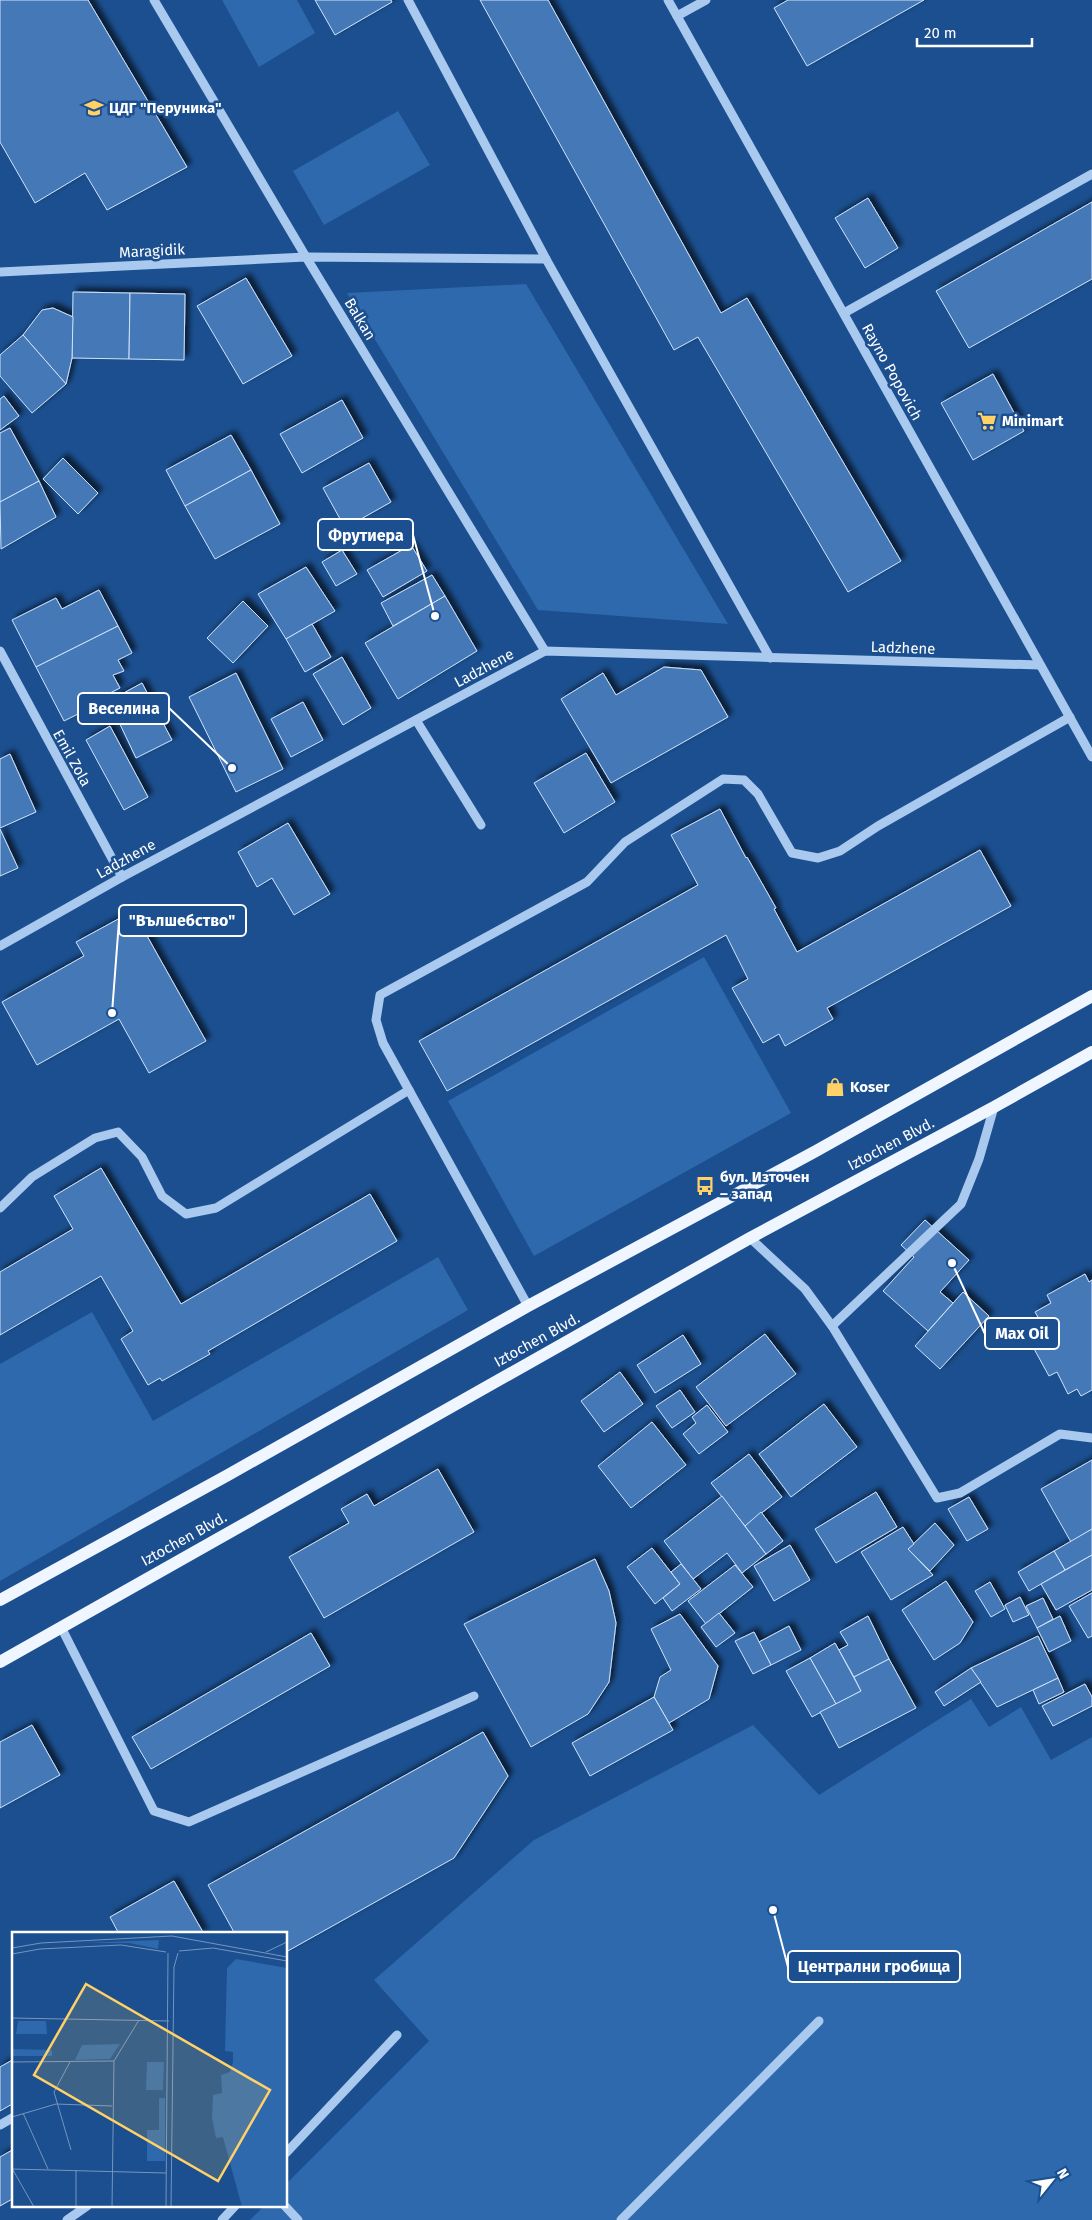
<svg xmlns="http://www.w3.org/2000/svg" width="1092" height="2220" viewBox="0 0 1092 2220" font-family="'Fira Sans',sans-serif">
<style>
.green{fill:#2e69ad}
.building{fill:#4478b7;stroke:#cfe3fa;filter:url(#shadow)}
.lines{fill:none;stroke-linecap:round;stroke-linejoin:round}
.minor{stroke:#a9c9ee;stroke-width:9}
.major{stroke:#f0f6ff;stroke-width:12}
.labels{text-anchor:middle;stroke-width:5;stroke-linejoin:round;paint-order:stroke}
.poi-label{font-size:15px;font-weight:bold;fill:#fff;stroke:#1b4f8f;text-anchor:start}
.street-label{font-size:15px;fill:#fff;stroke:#1b4f8f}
.inset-road{fill:none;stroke:#7695bc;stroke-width:1}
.view{fill:#ffd166;fill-opacity:0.15;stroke:#ffd166;stroke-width:2.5}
.inset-edge{fill:none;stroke:#fff;stroke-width:2.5}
.leader{fill:none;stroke:#fff;stroke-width:2}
.callout-dot{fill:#fff;stroke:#1b4f8f;stroke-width:2}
.callout{fill:#1b4f8f;stroke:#fff;stroke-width:2}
.callout-label{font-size:16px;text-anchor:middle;font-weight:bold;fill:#fff}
</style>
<defs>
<filter id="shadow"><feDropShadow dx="4.5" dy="-4.5" stdDeviation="2.5" flood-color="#0009"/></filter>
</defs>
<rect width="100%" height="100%" fill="#1b4f8f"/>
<g class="green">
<path d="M 222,0 L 297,0 L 315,33 L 259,67 Z"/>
<path d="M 398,111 L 430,165 L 324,225 L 293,171 Z"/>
<path d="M 526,284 L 728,624 L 538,610 L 347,293 Z"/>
<path d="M 704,957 L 791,1113 L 534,1256 L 448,1101 Z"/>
<path d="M 438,1257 L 468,1310 L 0,1581 L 0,1364 L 92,1312 L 153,1421 Z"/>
<path d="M 971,1699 L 989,1727 L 1021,1707 L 1051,1760 L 1092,1737 L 1092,2220 L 250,2220 L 264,2206 L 286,2206 L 286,2184 L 429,2041 L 374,1980 L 534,1840 L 753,1725 L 819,1795 Z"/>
</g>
<g class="building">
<path d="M 0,0 L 88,0 L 187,167 L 107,210 L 85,173 L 35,203 L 0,142 Z"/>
<path d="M 315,0 L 391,0 L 392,2 L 335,35 Z"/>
<path d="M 480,0 L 548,0 L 721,313 L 747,298 L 901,561 L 848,592 L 698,337 L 674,350 Z"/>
<path d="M 788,0 L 924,0 L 807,66 L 774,8 Z"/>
<path d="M 868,198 L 898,248 L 865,268 L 835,218 Z"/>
<path d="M 1092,202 L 1092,279 L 969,348 L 936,291 Z"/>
<path d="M 246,278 L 292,356 L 243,384 L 197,306 Z"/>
<path d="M 73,292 L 130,293 L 129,359 L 72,358 Z"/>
<path d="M 130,293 L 185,294 L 184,360 L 129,359 Z"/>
<path d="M 53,308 L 73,317 L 72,358 L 66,384 L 23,335 L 42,310 Z"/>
<path d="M 23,335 L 66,384 L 32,413 L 0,376 L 0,355 Z"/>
<path d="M 993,374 L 1024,431 L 973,460 L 941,403 Z"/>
<path d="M 4,396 L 19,416 L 0,430 L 0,399 Z"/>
<path d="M 342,400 L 363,438 L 302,473 L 280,434 Z"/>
<path d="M 10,428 L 39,481 L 0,502 L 0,433 Z"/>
<path d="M 231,435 L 251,470 L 185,506 L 166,470 Z"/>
<path d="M 63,458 L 98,493 L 78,514 L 43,479 Z"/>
<path d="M 369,463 L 391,502 L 345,528 L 323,488 Z"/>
<path d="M 251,470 L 280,524 L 215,559 L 185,506 Z"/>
<path d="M 39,481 L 56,517 L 1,549 L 0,502 Z"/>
<path d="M 411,545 L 427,571 L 383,597 L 367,570 Z"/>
<path d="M 342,550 L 357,574 L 336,586 L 322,562 Z"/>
<path d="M 306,567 L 335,611 L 286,639 L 258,594 Z"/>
<path d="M 432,575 L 445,596 L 393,626 L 381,603 Z"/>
<path d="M 99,590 L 118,626 L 36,667 L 12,620 L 56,598 L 62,609 Z"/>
<path d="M 445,596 L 477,651 L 398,699 L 365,643 Z"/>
<path d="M 243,601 L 268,626 L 233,663 L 207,638 Z"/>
<path d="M 312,624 L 331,657 L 305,672 L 286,639 Z"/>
<path d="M 118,626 L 132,653 L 118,660 L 124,671 L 113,675 L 120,688 L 106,695 L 108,699 L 64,721 L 36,667 Z"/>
<path d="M 342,657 L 371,708 L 343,725 L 313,674 Z"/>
<path d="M 664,667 L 701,670 L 728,717 L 611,783 L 561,699 L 603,673 L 616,695 Z"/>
<path d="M 236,673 L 283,769 L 236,792 L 189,697 Z"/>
<path d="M 142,683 L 172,740 L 136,758 L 109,701 Z"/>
<path d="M 303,702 L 323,740 L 291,757 L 271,719 Z"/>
<path d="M 110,726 L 148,797 L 124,810 L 86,740 Z"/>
<path d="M 586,753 L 615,802 L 564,833 L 534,783 Z"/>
<path d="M 10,754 L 36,812 L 0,828 L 0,759 Z"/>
<path d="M 720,809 L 746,858 L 747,857 L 776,908 L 774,909 L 797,952 L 980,850 L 1011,906 L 827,1008 L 833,1019 L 785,1046 L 779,1034 L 763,1043 L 732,988 L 748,979 L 726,935 L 447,1091 L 419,1041 L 698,885 L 671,835 Z"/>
<path d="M 288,823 L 330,894 L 294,915 L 272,878 L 257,887 L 238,852 Z"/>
<path d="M 0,829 L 18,868 L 0,876 Z"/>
<path d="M 133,911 L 206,1041 L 149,1073 L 119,1019 L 37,1065 L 2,1002 L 84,956 L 76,942 Z"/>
<path d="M 101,1168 L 181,1304 L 370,1194 L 397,1241 L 208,1351 L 210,1354 L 162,1381 L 160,1378 L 148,1385 L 121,1339 L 133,1331 L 101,1276 L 0,1335 L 0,1272 L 73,1229 L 54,1196 Z"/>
<path d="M 925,1220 L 969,1260 L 940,1292 L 953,1303 L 928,1331 L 883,1291 L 914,1257 L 901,1245 Z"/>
<path d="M 1085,1274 L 1089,1282 L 1092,1280 L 1092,1390 L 1081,1396 L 1077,1389 L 1068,1394 L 1057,1372 L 1049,1376 L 1033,1347 L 1041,1343 L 1030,1324 L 1039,1319 L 1035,1312 L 1051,1303 L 1047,1295 Z"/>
<path d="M 963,1292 L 989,1316 L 940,1369 L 915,1346 Z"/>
<path d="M 765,1334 L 796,1374 L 726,1426 L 696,1387 Z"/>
<path d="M 683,1335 L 701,1364 L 655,1393 L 637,1365 Z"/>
<path d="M 620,1372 L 643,1404 L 604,1432 L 581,1401 Z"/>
<path d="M 680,1390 L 695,1412 L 672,1428 L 656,1406 Z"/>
<path d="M 824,1404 L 857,1447 L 791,1497 L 759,1454 Z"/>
<path d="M 707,1405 L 728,1432 L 699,1454 L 683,1434 L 696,1423 L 692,1417 Z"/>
<path d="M 652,1422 L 686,1465 L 631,1508 L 598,1466 Z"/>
<path d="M 749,1454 L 782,1497 L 745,1526 L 711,1483 Z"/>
<path d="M 1092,1460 L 1092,1529 L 1071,1542 L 1041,1489 Z"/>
<path d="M 438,1469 L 474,1532 L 324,1618 L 289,1557 L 349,1523 L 341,1509 L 367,1494 L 374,1506 Z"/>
<path d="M 876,1492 L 897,1527 L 836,1563 L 815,1529 Z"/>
<path d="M 722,1496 L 766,1554 L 742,1573 L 727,1553 L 693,1579 L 664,1541 Z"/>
<path d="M 969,1497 L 988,1529 L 967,1541 L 948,1509 Z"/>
<path d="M 761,1512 L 783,1541 L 766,1554 L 745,1526 Z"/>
<path d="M 935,1523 L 954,1545 L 930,1571 L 908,1549 Z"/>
<path d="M 903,1527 L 914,1544 L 908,1549 L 933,1575 L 891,1600 L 861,1552 Z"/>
<path d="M 1092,1529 L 1092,1555 L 1065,1570 L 1054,1551 Z"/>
<path d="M 790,1545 L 810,1580 L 774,1601 L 754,1566 Z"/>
<path d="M 652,1548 L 680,1584 L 655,1604 L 627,1567 Z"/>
<path d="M 1054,1551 L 1065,1570 L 1029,1591 L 1018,1572 Z"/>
<path d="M 1092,1555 L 1092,1590 L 1056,1610 L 1041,1584 Z"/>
<path d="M 595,1559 L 609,1591 L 616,1623 L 609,1682 L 588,1714 L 531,1747 L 464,1624 Z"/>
<path d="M 681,1564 L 701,1589 L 672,1611 L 663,1598 L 680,1584 L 671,1572 Z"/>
<path d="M 735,1565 L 753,1587 L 706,1624 L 688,1601 Z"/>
<path d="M 946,1581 L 973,1622 L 960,1643 L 934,1660 L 902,1610 Z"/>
<path d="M 990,1582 L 1005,1609 L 991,1617 L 975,1591 Z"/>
<path d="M 1092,1593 L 1092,1636 L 1088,1638 L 1069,1606 Z"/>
<path d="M 1020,1597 L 1029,1615 L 1013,1622 L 1005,1605 Z"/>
<path d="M 1043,1598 L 1053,1619 L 1037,1628 L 1026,1606 Z"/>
<path d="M 719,1613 L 735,1633 L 716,1647 L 701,1627 Z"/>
<path d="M 680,1614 L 718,1666 L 709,1699 L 669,1723 L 654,1697 L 660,1677 L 671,1670 L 651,1629 Z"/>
<path d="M 868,1616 L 889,1659 L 854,1677 L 839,1650 L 848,1645 L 840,1632 Z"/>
<path d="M 1060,1616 L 1071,1641 L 1049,1652 L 1037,1628 Z"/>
<path d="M 789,1626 L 801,1650 L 771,1665 L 759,1642 Z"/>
<path d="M 754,1632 L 771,1665 L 753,1674 L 735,1641 Z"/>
<path d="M 311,1633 L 330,1666 L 151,1769 L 132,1737 Z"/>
<path d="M 1038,1636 L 1058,1678 L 997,1707 L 971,1668 Z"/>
<path d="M 835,1643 L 861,1691 L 836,1704 L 810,1658 Z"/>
<path d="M 810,1658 L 836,1704 L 812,1717 L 786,1671 Z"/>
<path d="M 889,1659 L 916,1708 L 839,1748 L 820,1712 L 861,1691 L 854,1677 Z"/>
<path d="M 971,1668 L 981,1682 L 944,1706 L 935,1692 Z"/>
<path d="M 1058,1678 L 1064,1692 L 1039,1704 L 1033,1690 Z"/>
<path d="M 1085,1684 L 1092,1697 L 1092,1706 L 1053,1726 L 1042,1706 Z"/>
<path d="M 654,1697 L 673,1730 L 590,1776 L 572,1743 Z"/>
<path d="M 32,1725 L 60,1775 L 0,1808 L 0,1742 Z"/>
<path d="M 483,1732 L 508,1776 L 454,1858 L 286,1952 L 286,1934 L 235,1934 L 208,1885 Z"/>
<path d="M 174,1881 L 204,1934 L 119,1934 L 110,1917 Z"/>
<path d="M 14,2059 L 14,2103 L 0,2111 L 0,2067 Z"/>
<path d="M 14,2149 L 14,2198 L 0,2206 L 0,2157 Z"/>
</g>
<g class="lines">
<g class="minor">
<path d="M 154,0 L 306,257 L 545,651"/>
<path d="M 408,0 L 546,259 L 770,658"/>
<path d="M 668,0 L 1092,757"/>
<path d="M 677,16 L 706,0"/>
<path d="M 0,272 L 306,257 L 546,259"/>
<path d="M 844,313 L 1092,174"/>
<path d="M 0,651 L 122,877"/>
<path d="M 416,720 L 481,825"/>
<path d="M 0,946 L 122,877 L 545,651 L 1040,665"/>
<path d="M 0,1208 L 32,1177 L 95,1138 L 118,1132 L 142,1157 L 162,1196 L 186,1214 L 216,1208 L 409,1090"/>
<path d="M 750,1238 L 805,1289 L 832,1326 L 937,1498 L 960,1493 L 1060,1434 L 1092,1438"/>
<path d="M 528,1306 L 383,1043 L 376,1020 L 380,995 L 587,882 L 625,842 L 723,779 L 744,780 L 758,794 L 792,853 L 818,858 L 840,851 L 878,826 L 1070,717"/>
<path d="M 832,1326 L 961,1204 L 979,1159 L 994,1107"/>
<path d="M 61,1627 L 154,1811 L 189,1822 L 474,1696"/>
<path d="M 0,2125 L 14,2117"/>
<path d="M 286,2153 L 397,2035"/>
<path d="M 285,2206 L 298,2220"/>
<path d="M 67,2220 L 87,2206"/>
<path d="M 222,2220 L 235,2206"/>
<path d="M 621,2220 L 819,2021"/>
</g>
<g class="major">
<path d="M 0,1600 L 228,1475 L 528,1306 L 816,1151 L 1092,996"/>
<path d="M 0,1662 L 750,1238 L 994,1107 L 1092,1052"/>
</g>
</g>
<defs>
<g id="school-bare" transform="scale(1.5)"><path d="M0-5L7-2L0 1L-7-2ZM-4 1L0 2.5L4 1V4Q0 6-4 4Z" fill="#ffd166" stroke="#1b4f8f" stroke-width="2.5" paint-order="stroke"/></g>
<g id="supermarket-bare" transform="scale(1.5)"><path d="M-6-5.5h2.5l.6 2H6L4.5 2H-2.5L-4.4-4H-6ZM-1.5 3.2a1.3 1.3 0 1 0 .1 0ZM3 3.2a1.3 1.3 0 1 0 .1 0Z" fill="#ffd166" stroke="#1b4f8f" stroke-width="2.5" paint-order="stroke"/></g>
<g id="shop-bare" transform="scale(1.5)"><path d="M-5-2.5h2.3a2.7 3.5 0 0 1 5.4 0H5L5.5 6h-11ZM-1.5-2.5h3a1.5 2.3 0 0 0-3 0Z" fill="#ffd166" stroke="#1b4f8f" stroke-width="2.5" paint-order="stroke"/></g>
<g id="bus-bare" transform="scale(1.5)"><path d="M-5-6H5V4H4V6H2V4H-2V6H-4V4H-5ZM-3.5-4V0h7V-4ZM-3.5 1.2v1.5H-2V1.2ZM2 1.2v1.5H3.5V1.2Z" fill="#ffd166" stroke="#1b4f8f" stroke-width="2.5" paint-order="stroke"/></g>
</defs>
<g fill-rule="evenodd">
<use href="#school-bare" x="94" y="108"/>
<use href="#supermarket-bare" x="987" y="421"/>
<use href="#shop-bare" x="835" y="1087"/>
<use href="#bus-bare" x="705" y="1186"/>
</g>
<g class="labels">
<g class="poi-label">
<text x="109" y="113">ЦДГ "Перуника"</text>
<text x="1002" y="426">Minimart</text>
<text x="850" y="1092">Koser</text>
<text x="720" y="1182">бул. Източен<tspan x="720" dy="17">– запад</tspan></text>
</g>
<g class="street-label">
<text transform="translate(152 251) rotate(-3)" y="5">Maragidik</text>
<text transform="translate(360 319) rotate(59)" y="5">Balkan</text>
<text transform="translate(892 372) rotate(61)" y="5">Rayno Popovich</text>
<text transform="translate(903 648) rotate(2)" y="5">Ladzhene</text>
<text transform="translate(484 668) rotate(-28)" y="5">Ladzhene</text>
<text transform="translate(72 758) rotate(61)" y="5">Emil Zola</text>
<text transform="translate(126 859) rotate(-29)" y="5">Ladzhene</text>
<text transform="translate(891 1144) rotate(-28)" y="5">Iztochen Blvd.</text>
<text transform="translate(537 1340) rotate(-29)" y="5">Iztochen Blvd.</text>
<text transform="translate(184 1539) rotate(-29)" y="5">Iztochen Blvd.</text>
</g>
</g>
<g transform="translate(12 1932)">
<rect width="275" height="275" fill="#1b4f8f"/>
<path d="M 147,8 L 146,17 L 117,11 L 71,11 ZM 224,27 L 275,36 L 275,275 L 230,275 L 211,205 L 204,206 L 200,186 L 201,163 L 210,161 L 209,143 L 218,140 L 221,130 L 221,120 L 213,119 L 215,36 ZM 6,89 L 34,89 L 35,102 L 4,102 ZM 108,112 L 98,127 L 63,128 L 70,113 ZM 0,117 L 40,118 L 40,124 L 0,124 ZM 135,130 L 152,130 L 151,158 L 134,158 ZM 147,166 L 153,166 L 153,229 L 135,229 L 135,198 L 147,198 Z" fill="#2e69ad"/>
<path class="inset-road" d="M 0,16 L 29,11 L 160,4 L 275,25M 167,19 L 201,16 L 275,29M 254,20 L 275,10M 0,22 L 28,17 L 109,13 L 154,20M 0,86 L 157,89M 0,130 L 102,129M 58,130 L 42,160 L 59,218M 11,181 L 36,237M 0,185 L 44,172 L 100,174M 0,237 L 154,241M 1,238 L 22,275M 64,275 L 64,238M 100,275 L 102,129 L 127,88M 154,275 L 156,21M 159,275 L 162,35 L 166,21"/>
<path class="view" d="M 74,52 L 258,158 L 206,249 L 22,143 Z"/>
<rect width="275" height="275" class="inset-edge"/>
</g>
<path class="leader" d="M435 616L413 535M232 768L169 708M112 1013L119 921M952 1263L985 1334M773 1910L788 1967"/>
<g class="callout-dot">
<circle cx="435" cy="616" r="5"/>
<circle cx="232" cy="768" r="5"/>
<circle cx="112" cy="1013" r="5"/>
<circle cx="952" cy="1263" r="5"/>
<circle cx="773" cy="1910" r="5"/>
</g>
<g class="callout">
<rect x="318" y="519" width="95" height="31" rx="5"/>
<rect x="78" y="693" width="91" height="31" rx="5"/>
<rect x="119" y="905" width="127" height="31" rx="5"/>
<rect x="985" y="1318" width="74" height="31" rx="5"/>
<rect x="788" y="1951" width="172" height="31" rx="5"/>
</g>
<g class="callout-label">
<text x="366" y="541">Фрутиера</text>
<text x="124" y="714">Веселина</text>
<text x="182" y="926">"Вълшебство"</text>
<text x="1022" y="1339">Max Oil</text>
<text x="874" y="1972">Централни гробища</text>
</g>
<g transform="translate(1052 2180) rotate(60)" stroke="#1b4f8f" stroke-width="4" paint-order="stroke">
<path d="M0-4L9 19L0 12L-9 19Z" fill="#ffffff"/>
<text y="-8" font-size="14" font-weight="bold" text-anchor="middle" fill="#ffffff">N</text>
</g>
<path d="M917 38v8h115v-8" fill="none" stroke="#ffffff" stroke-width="2.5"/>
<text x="924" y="38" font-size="15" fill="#ffffff" stroke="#1b4f8f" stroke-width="4" paint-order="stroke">20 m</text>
</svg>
